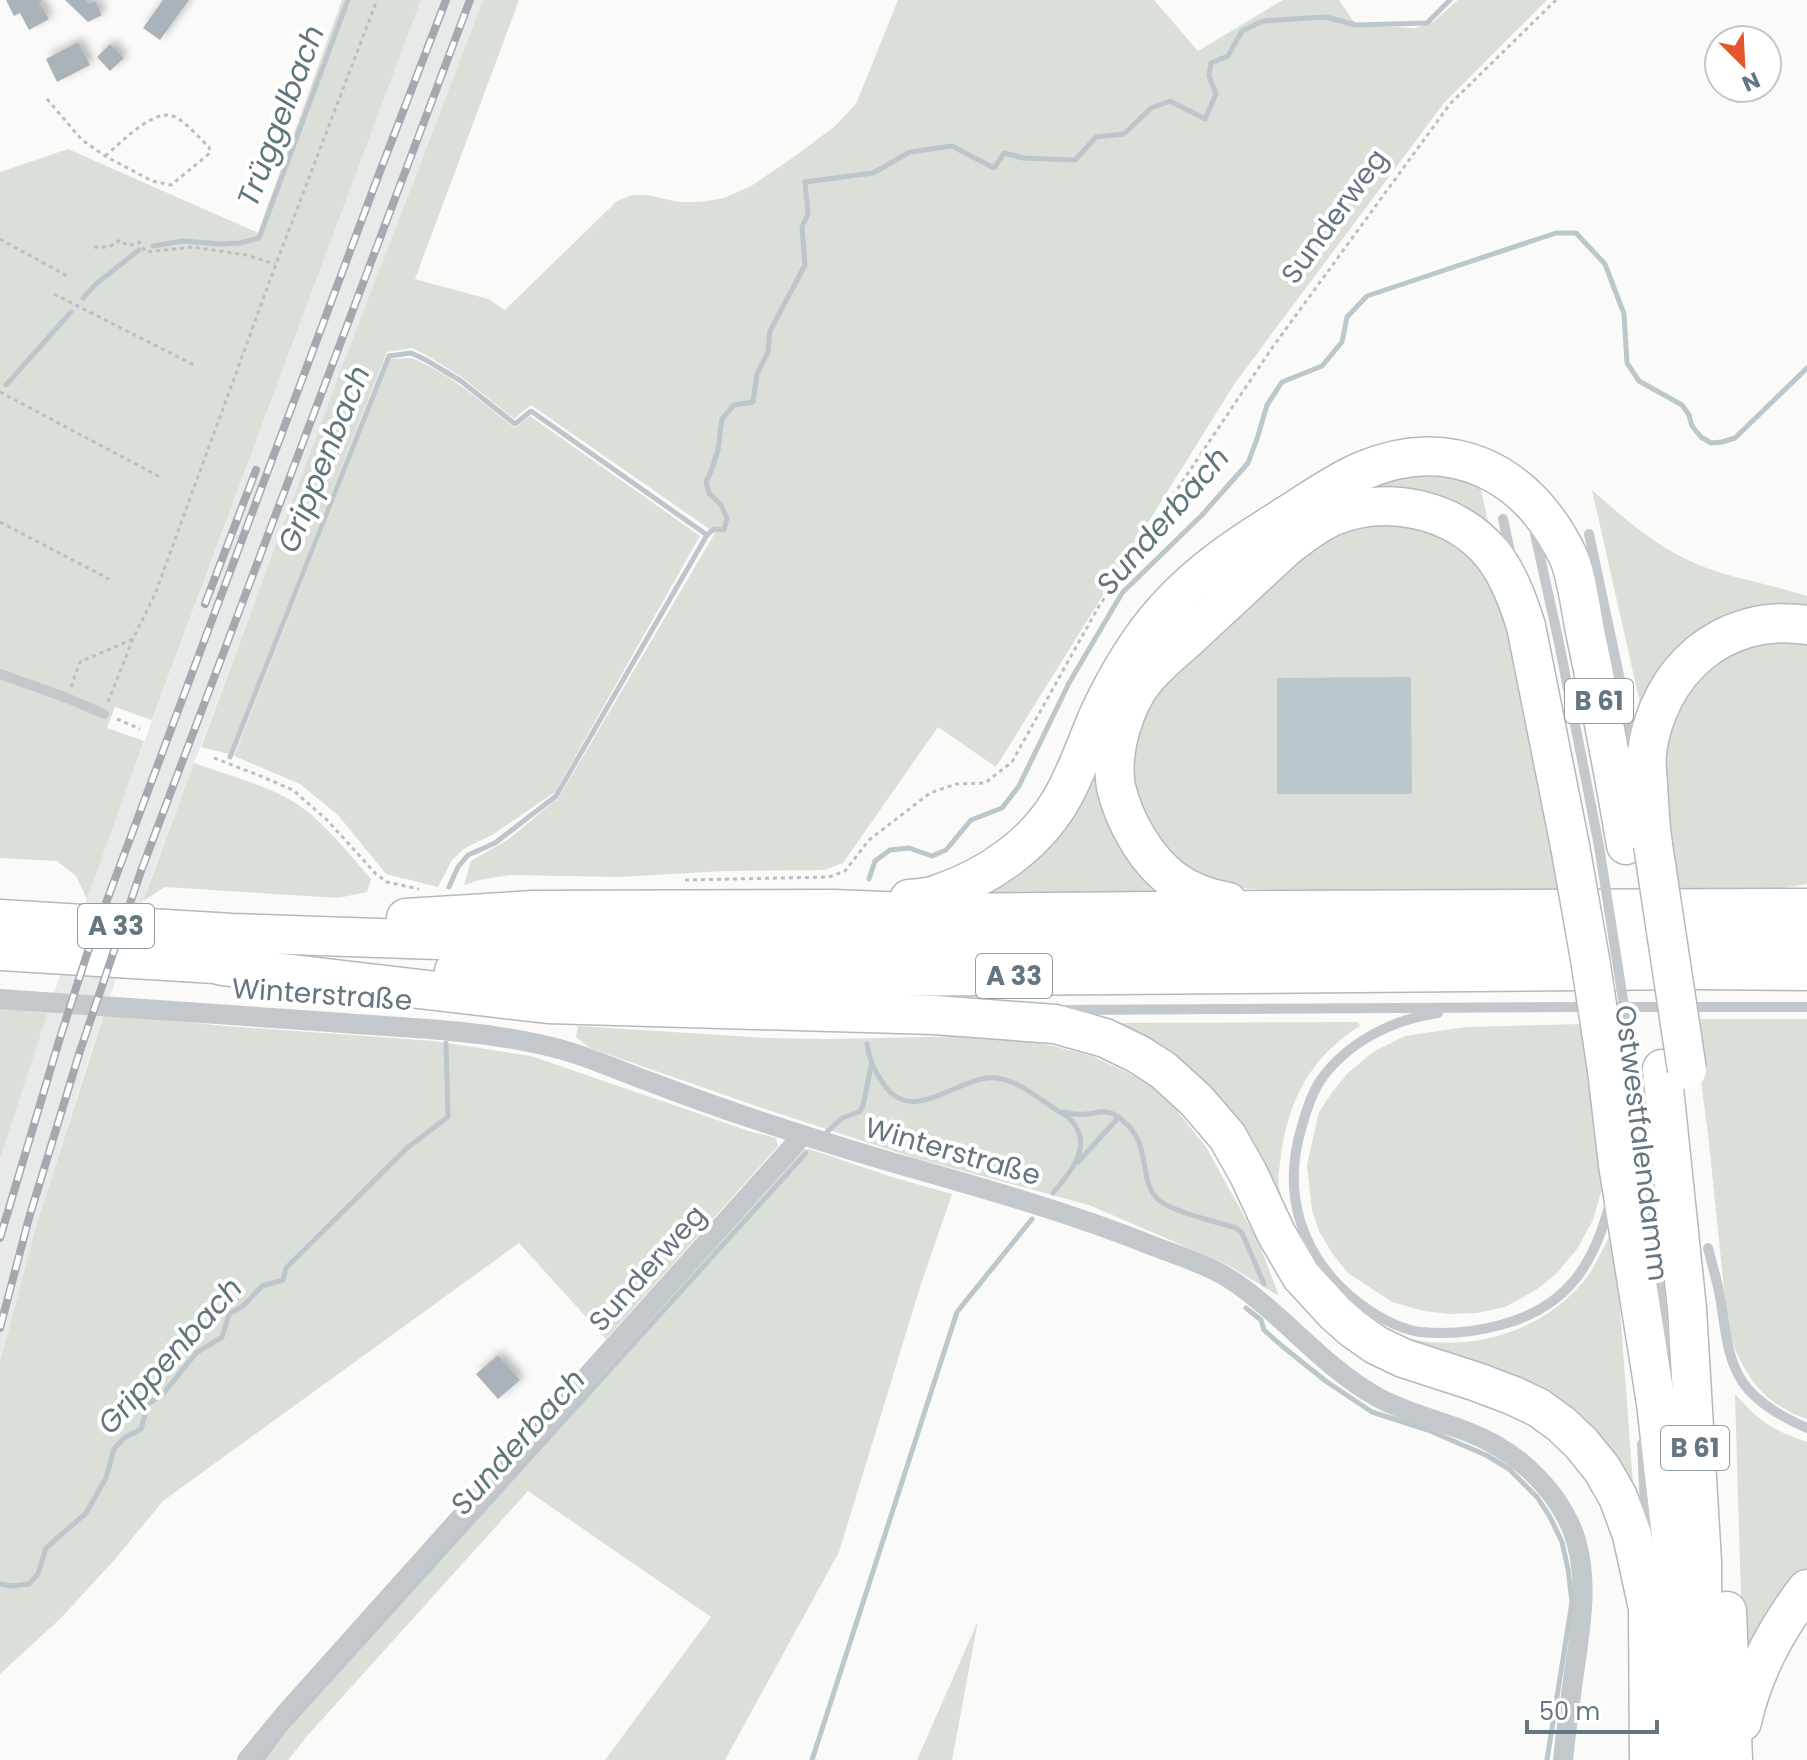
<svg xmlns="http://www.w3.org/2000/svg" width="1807" height="1760" viewBox="0 0 1807 1760" font-family="Poppins,sans-serif">
<style>
.built{fill:#e8e9e9}
.green{fill:#dadfd7}
.water{fill:#bbc7cb}
.lines{fill:none;stroke-linecap:round;stroke-linejoin:round}
.stream{stroke:#bbc7cb;stroke-width:5}
.building{fill:#aab3b9;filter:url(#shadow)}
.highway-casing{stroke:#b4b9bd;stroke-width:41}
.path{stroke:#bbbfc2;stroke-width:3;stroke-dasharray:4 4;stroke-linecap:butt}
.lane{stroke:#c3c8cc;stroke-width:10}
.street{stroke:#c3c8cc;stroke-width:20}
.highway{stroke:#fff;stroke-width:38}
.rail-casing{stroke:#a2aab0;stroke-width:8}
.rail{stroke:#fff;stroke-width:5;stroke-dasharray:15;stroke-linecap:butt}
.highway-bridge-casing{stroke:#b4b9bd;stroke-width:41;stroke-linecap:butt}
.lane-bridge{stroke:#c3c8cc;stroke-width:10}
.highway-bridge{stroke:#fff;stroke-width:38}
.labels{text-anchor:middle;stroke-width:8;stroke-linejoin:round;paint-order:stroke}
.shield{fill:#fff;stroke:#939fa8;stroke-width:2}
.shield-label{font-size:26px;font-weight:bold;fill:#657683}
.street-label{font-size:28px;fill:#657683;stroke:#fff}
.water-label{font-size:30px;font-style:italic;fill:#60757c;stroke:#fff}
</style>
<defs>
<filter id="shadow"><feDropShadow dx="4.5" dy="-4.5" stdDeviation="4" flood-color="#0004"/></filter>
</defs>
<rect width="100%" height="100%" fill="#fafaf8"/>
<path class="built" d="M 421,0 L 483,0 L 412,184 L 152,875 L 91,1052 L 37,1223 L 0,1362 L 0,1159 L 38,1039 L 101,858 Z"/>
<g class="green">
<path d="M 342,0 L 421,0 L 152,720 L 115,707 L 107,728 L 144,741 L 87,899 L 76,876 L 57,861 L 0,858 L 0,172 L 68,149 L 258,233 Z"/>
<path d="M 483,0 L 519,0 L 415,279 L 488,299 L 505,310 L 617,201 L 632,195 L 647,195 L 678,202 L 701,202 L 724,198 L 751,186 L 791,159 L 834,127 L 856,104 L 898,0 L 1154,0 L 1198,51 L 1283,0 L 1339,0 L 1356,25 L 1416,28 L 1433,22 L 1458,0 L 1547,0 L 1444,103 L 1235,383 L 996,767 L 938,727 L 843,863 L 824,870 L 724,871 L 620,877 L 510,875 L 479,880 L 464,885 L 471,861 L 509,839 L 559,797 L 715,533 L 531,405 L 514,419 L 463,378 L 428,356 L 412,348 L 387,352 L 229,754 L 201,747 L 336,383 Z"/>
<path d="M 411,358 C 450,373 483,403 515,428 L 530,416 L 700,536 L 555,792 L 492,835 L 465,848 L 452,860 L 438,887 L 386,874 L 338,815 L 300,784 L 234,756 L 390,359 Z"/>
<path d="M 1427,469 L 1479,481 L 1490,530 L 1406,495 L 1174,618 L 1363,484 Z"/>
<path d="M 1592,490 C 1622,516 1651,543 1688,560 C 1725,578 1768,583 1807,596 L 1807,615 L 1780,613 L 1642,712 Z"/>
<path d="M 1402,520 L 1462,545 L 1502,599 L 1562,892 L 1275,890 L 1236,888 L 1212,883 L 1159,849 L 1129,786 L 1128,762 L 1155,689 L 1313,542 L 1335,530 Z"/>
<path d="M 1807,641 L 1807,884 L 1776,889 L 1679,892 L 1662,788 L 1663,751 L 1670,721 L 1707,667 L 1753,642 Z"/>
<path d="M 194,763 C 225,774 258,783 287,798 C 319,815 347,852 371,879 L 367,892 L 338,898 L 165,887 L 143,901 Z"/>
<path d="M 1105,776 L 1179,894 L 975,899 L 1087,778 Z"/>
<path d="M 0,1006 L 49,1008 L 0,1159 Z"/>
<path d="M 104,1014 L 225,1026 L 434,1041 L 531,1056 L 749,1131 L 776,1138 L 778,1146 L 606,1339 L 519,1243 L 163,1501 L 116,1558 L 61,1618 L 0,1674 L 0,1362 L 37,1223 Z"/>
<path d="M 1693,1019 L 1807,1019 L 1807,1419 C 1763,1405 1740,1371 1728,1328 L 1709,1143 Z"/>
<path d="M 1358,1022 L 1360,1026 C 1311,1056 1288,1101 1281,1156 C 1280,1166 1277,1178 1279,1187 C 1281,1199 1287,1212 1292,1223 L 1258,1169 L 1100,1023 Z"/>
<path d="M 1581,1024 L 1602,1189 L 1593,1220 L 1577,1249 L 1556,1274 L 1536,1290 L 1505,1307 L 1477,1313 L 1450,1314 L 1424,1311 L 1392,1302 L 1348,1273 L 1332,1253 L 1319,1231 L 1312,1210 L 1307,1165 L 1319,1112 L 1333,1091 L 1348,1073 L 1373,1052 L 1405,1036 L 1466,1027 Z"/>
<path d="M 578,1026 L 767,1038 L 828,1039 L 973,1036 L 1029,1040 L 1092,1056 L 1158,1087 L 1206,1147 L 1259,1243 L 1279,1296 L 1228,1265 L 1089,1205 L 915,1158 L 765,1109 L 590,1048 L 576,1037 Z"/>
<path d="M 809,1149 L 895,1178 L 952,1194 L 921,1284 L 839,1552 L 725,1760 L 605,1760 L 711,1617 L 528,1491 L 308,1735 L 288,1760 L 255,1760 L 799,1150 Z"/>
<path d="M 1614,1229 L 1634,1497 L 1441,1360 L 1386,1331 C 1396,1334 1406,1338 1416,1340 C 1476,1351 1543,1330 1583,1282 C 1596,1267 1603,1246 1614,1229 Z"/>
<path d="M 1735,1394 C 1760,1422 1772,1430 1807,1442 L 1807,1569 L 1796,1583 L 1743,1664 Z"/>
<path d="M 978,1621 L 952,1760 L 917,1760 Z"/>
</g>
<path class="water" d="M 1411,677 L 1412,794 L 1277,794 L 1277,678 Z"/>
<g class="lines">
<g class="stream">
<path d="M 153,246 L 183,241 L 220,244 L 240,243 L 259,238 L 348,0"/>
<path d="M 83,298 L 96,284 L 139,250"/>
<path d="M 6,385 L 71,312"/>
<path d="M 230,757 L 389,356 L 411,353 L 426,360 L 461,381 L 515,424 L 531,411 L 707,535"/>
<path d="M 869,879 L 875,861 L 890,850 L 909,848 L 932,856 L 946,850 L 971,820 L 1002,808 L 1019,786 L 1069,683 L 1122,593 L 1202,515 L 1248,463 L 1258,436 L 1267,405 L 1282,382 L 1322,366 L 1342,342 L 1347,317 L 1367,296 L 1556,233 L 1576,233 L 1605,264 L 1624,314 L 1627,363 L 1639,381 L 1682,405 L 1689,415 L 1692,426 L 1701,437 L 1711,443 L 1722,442 L 1735,438 L 1807,368"/>
<path d="M 449,887 L 458,867 L 468,855 L 495,843 L 556,796 L 707,535 L 714,529 L 724,530 L 727,518 L 721,505 L 709,493 L 706,482 L 712,469 L 718,450 L 722,419 L 734,405 L 753,402 L 757,374 L 768,352 L 770,331 L 805,265 L 802,227 L 808,214 L 805,182 L 873,173 L 910,152 L 952,146 L 994,168 L 1004,153 L 1023,158 L 1075,160 L 1096,137 L 1124,134 L 1151,108 L 1170,101 L 1205,119 L 1216,94 L 1209,76 L 1211,63 L 1228,56 L 1242,31 L 1263,21 L 1326,17 L 1356,25 L 1427,23 L 1450,0"/>
<path d="M 867,1044 C 869,1060 874,1070 883,1083 C 912,1129 959,1074 996,1078 C 1023,1081 1043,1104 1067,1116 C 1097,1143 1071,1171 1053,1193"/>
<path d="M 1063,1112 C 1071,1114 1079,1115 1087,1114 C 1093,1114 1100,1111 1106,1112 C 1111,1112 1118,1116 1122,1120 C 1154,1144 1136,1182 1160,1201 C 1174,1212 1217,1222 1236,1228 L 1242,1233 L 1264,1284"/>
<path d="M 827,1132 L 842,1118 L 859,1112 L 863,1106 L 871,1066"/>
<path d="M 1078,1162 L 1119,1117"/>
<path d="M 1246,1308 L 1261,1320 L 1264,1330 L 1282,1346 L 1327,1382 L 1372,1412 L 1428,1430 L 1488,1456 L 1509,1469 L 1537,1497 L 1550,1517 L 1562,1542 L 1568,1569 L 1572,1602 L 1547,1760"/>
<path d="M 0,1584 L 11,1586 L 29,1584 L 38,1574 L 46,1548 L 86,1513 L 106,1478 L 114,1449 L 124,1438 L 141,1429 L 148,1404 L 163,1394 L 196,1353 L 222,1337 L 229,1314 L 243,1306 L 262,1286 L 283,1280 L 286,1268 L 407,1148 L 448,1117 L 446,1043"/>
<path d="M 262,1760 L 284,1730 L 806,1153"/>
<path d="M 812,1760 L 957,1312 L 1032,1219"/>
</g>
</g>
<g class="building">
<path d="M 6,0 L 44,0 L 39,2 L 49,19 L 29,30 L 20,13 L 14,16 Z"/>
<path d="M 65,0 L 86,0 L 90,4 L 95,1 L 102,15 L 88,22 Z"/>
<path d="M 163,0 L 189,0 L 160,40 L 143,28 Z"/>
<path d="M 78,42 L 90,65 L 57,82 L 46,59 Z"/>
<path d="M 110,44 L 124,58 L 110,71 L 97,57 Z"/>
<path d="M 498,1355 L 520,1380 L 498,1399 L 476,1374 Z"/>
</g>
<g class="lines">
<g class="highway-casing">
<g id="highway">
<path d="M 1653,845 C 1650,825 1649,804 1648,783 C 1647,773 1646,762 1647,752 C 1658,671 1723,612 1807,625"/>
<path d="M 909,899 C 918,898 929,898 938,894 C 987,878 1035,845 1061,800 C 1077,773 1087,741 1100,712 C 1117,676 1139,639 1165,610 C 1200,570 1244,542 1289,514 C 1311,500 1338,481 1362,471 C 1450,433 1527,472 1567,554 C 1576,571 1581,611 1585,631 C 1600,702 1614,773 1626,845"/>
<path d="M 1228,902 C 1185,894 1159,875 1137,838 C 1128,823 1120,804 1116,787 C 1110,753 1124,704 1146,678 C 1162,659 1183,644 1200,627 C 1228,601 1257,574 1285,548 C 1299,537 1314,525 1331,517 C 1385,494 1455,508 1493,555 C 1509,576 1518,601 1526,626 L 1570,846"/>
<path d="M 406,918 L 534,910 L 833,909 L 931,913 L 1283,910 L 1807,908"/>
<path d="M 0,919 L 232,933 L 523,943 L 1223,944 L 1807,942"/>
<path d="M 0,951 L 248,966"/>
<path d="M 222,966 L 548,1004 L 935,1015 L 1055,1024 L 1105,1038 L 1138,1054 L 1163,1070 L 1196,1100 L 1227,1136 L 1248,1173 L 1276,1233 L 1301,1276 L 1335,1313 L 1352,1328 L 1376,1345 L 1403,1358 L 1477,1382 L 1514,1396 L 1539,1408 L 1561,1424 L 1581,1443 L 1602,1469 L 1618,1497 L 1632,1535 L 1648,1608 L 1649,1760"/>
<path d="M 454,971 L 764,978 L 1697,970 L 1807,971"/>
<path d="M 1662,1069 L 1687,1309 L 1702,1562 L 1703,1760"/>
<path d="M 1607,1070 L 1618,1164 L 1656,1403 L 1673,1554 L 1676,1760"/>
<path d="M 1727,1611 L 1733,1760"/>
<path d="M 1742,1722 C 1753,1672 1776,1629 1807,1589"/>
</g>
</g>
<g class="path">
<path d="M 47,99 L 82,140 L 105,156 L 152,181 L 171,185 L 210,153 L 209,147 C 200,139 186,122 175,117 C 155,106 120,144 105,156"/>
<path d="M 0,239 L 69,277"/>
<path d="M 94,247 L 109,247 L 120,240 L 128,246 L 139,242 L 146,252 L 193,247 L 246,255 L 275,264"/>
<path d="M 54,294 L 196,366"/>
<path d="M 0,392 L 162,478"/>
<path d="M 0,522 L 109,579"/>
<path d="M 71,687 L 80,662 L 133,639"/>
<path d="M 108,702 L 133,639 L 155,594 L 276,264 L 377,0"/>
<path d="M 117,719 L 140,729"/>
<path d="M 214,758 L 258,775 L 293,790 L 328,821 L 376,874 L 387,882 L 419,889"/>
<path d="M 685,880 L 829,877 L 845,871 L 869,840 L 930,793 L 956,784 L 985,783 L 1012,762 L 1099,606 L 1272,348 L 1450,104 L 1556,0"/>
</g>
<g class="lane">
<path d="M 1503,519 L 1511,556"/>
<path d="M 1535,534 L 1559,643 L 1599,846"/>
<path d="M 1589,534 L 1634,746"/>
<path d="M 0,674 L 67,698 L 104,714"/>
<path d="M 1605,1007 L 1669,1007"/>
<path d="M 1685,1007 L 1807,1007"/>
<path d="M 1065,1010 L 1589,1007"/>
<path d="M 1438,1013 C 1393,1019 1346,1043 1320,1081 C 1311,1095 1306,1111 1302,1126 C 1281,1193 1301,1256 1355,1300 C 1372,1314 1398,1329 1420,1332 C 1449,1335 1476,1332 1504,1324 C 1568,1306 1594,1264 1610,1203"/>
<path d="M 1634,1070 L 1648,1162 L 1665,1348"/>
<path d="M 1708,1248 C 1712,1264 1717,1280 1720,1297 C 1725,1324 1726,1357 1742,1381 C 1756,1403 1784,1418 1807,1428"/>
<path d="M 1642,1444 L 1646,1528"/>
</g>
<g class="street">
<path d="M 0,999 C 110,1007 220,1015 330,1022 C 401,1028 473,1029 543,1045 C 581,1053 617,1070 653,1083 C 729,1112 806,1137 884,1160 C 975,1186 1066,1211 1153,1246 C 1177,1255 1203,1263 1225,1276 C 1280,1310 1320,1365 1377,1397 C 1406,1413 1438,1420 1468,1432 C 1513,1449 1553,1484 1572,1529 C 1590,1574 1581,1626 1574,1673 C 1570,1702 1566,1731 1563,1760"/>
<path d="M 247,1760 L 283,1716 L 802,1136"/>
</g>
<use href="#highway" class="highway"/>
<g class="rail-casing">
<g id="rail">
<path d="M 205,604 L 256,470"/>
<path d="M 0,1238 L 59,1041 L 88,951 L 379,174 L 446,0"/>
<path d="M 0,1328 L 29,1218 L 80,1051 L 141,871 L 470,0"/>
</g>
</g>
<use href="#rail" class="rail"/>
<g class="highway-bridge-casing">
<g id="highway-bridge">
<path d="M 1653,845 L 1687,1070"/>
<path d="M 1570,846 L 1590,959 L 1607,1070"/>
</g>
</g>
<path class="lane-bridge" d="M 1599,846 L 1634,1070"/>
<use href="#highway-bridge" class="highway-bridge"/>
</g>
<g class="labels">
<g class="shield">
<rect x="1565" y="679" width="68" height="44" rx="6"/>
<rect x="78" y="904" width="76" height="44" rx="6"/>
<rect x="976" y="954" width="76" height="44" rx="6"/>
<rect x="1661" y="1426" width="68" height="44" rx="6"/>
</g>
<g class="shield-label">
<text x="1599" y="710">B 61</text>
<text x="116" y="935">A 33</text>
<text x="1014" y="985">A 33</text>
<text x="1695" y="1457">B 61</text>
</g>
<g class="street-label">
<text transform="translate(1334 216) rotate(-54)" y="10">Sunderweg</text>
<text transform="translate(322 994) rotate(4)" y="10">Winterstraße</text>
<text transform="translate(1642 1143) rotate(83)" y="10">Ostwestfalendamm</text>
<text transform="translate(953 1151) rotate(16)" y="10">Winterstraße</text>
<text transform="translate(647 1268) rotate(-48)" y="10">Sunderweg</text>
</g>
<g class="water-label">
<text transform="translate(281 116) rotate(-69)" y="10">Trüggelbach</text>
<text transform="translate(324 459) rotate(-68)" y="10">Grippenbach</text>
<text transform="translate(1163 521) rotate(-49)" y="10">Sunderbach</text>
<text transform="translate(170 1356) rotate(-48)" y="10">Grippenbach</text>
<text transform="translate(518 1442) rotate(-48)" y="10">Sunderbach</text>
</g>
</g>
<g transform="translate(1743 64) rotate(156)"><circle r="38" fill="#ffffff" stroke="#c1c8cd" stroke-width="2"/>
<path d="M0-6L14 30L0 20L-14 30Z" fill="#e4572e"/>
<text y="-12" font-size="22" font-weight="bold" text-anchor="middle" fill="#657683">N</text>
</g>
<path d="M1527 1720v12h130v-12" fill="none" stroke="#657683" stroke-width="4"/>
<text x="1539" y="1720" font-size="24" fill="#657683" stroke="#ffffff" stroke-width="6" paint-order="stroke">50 m</text>
</svg>
